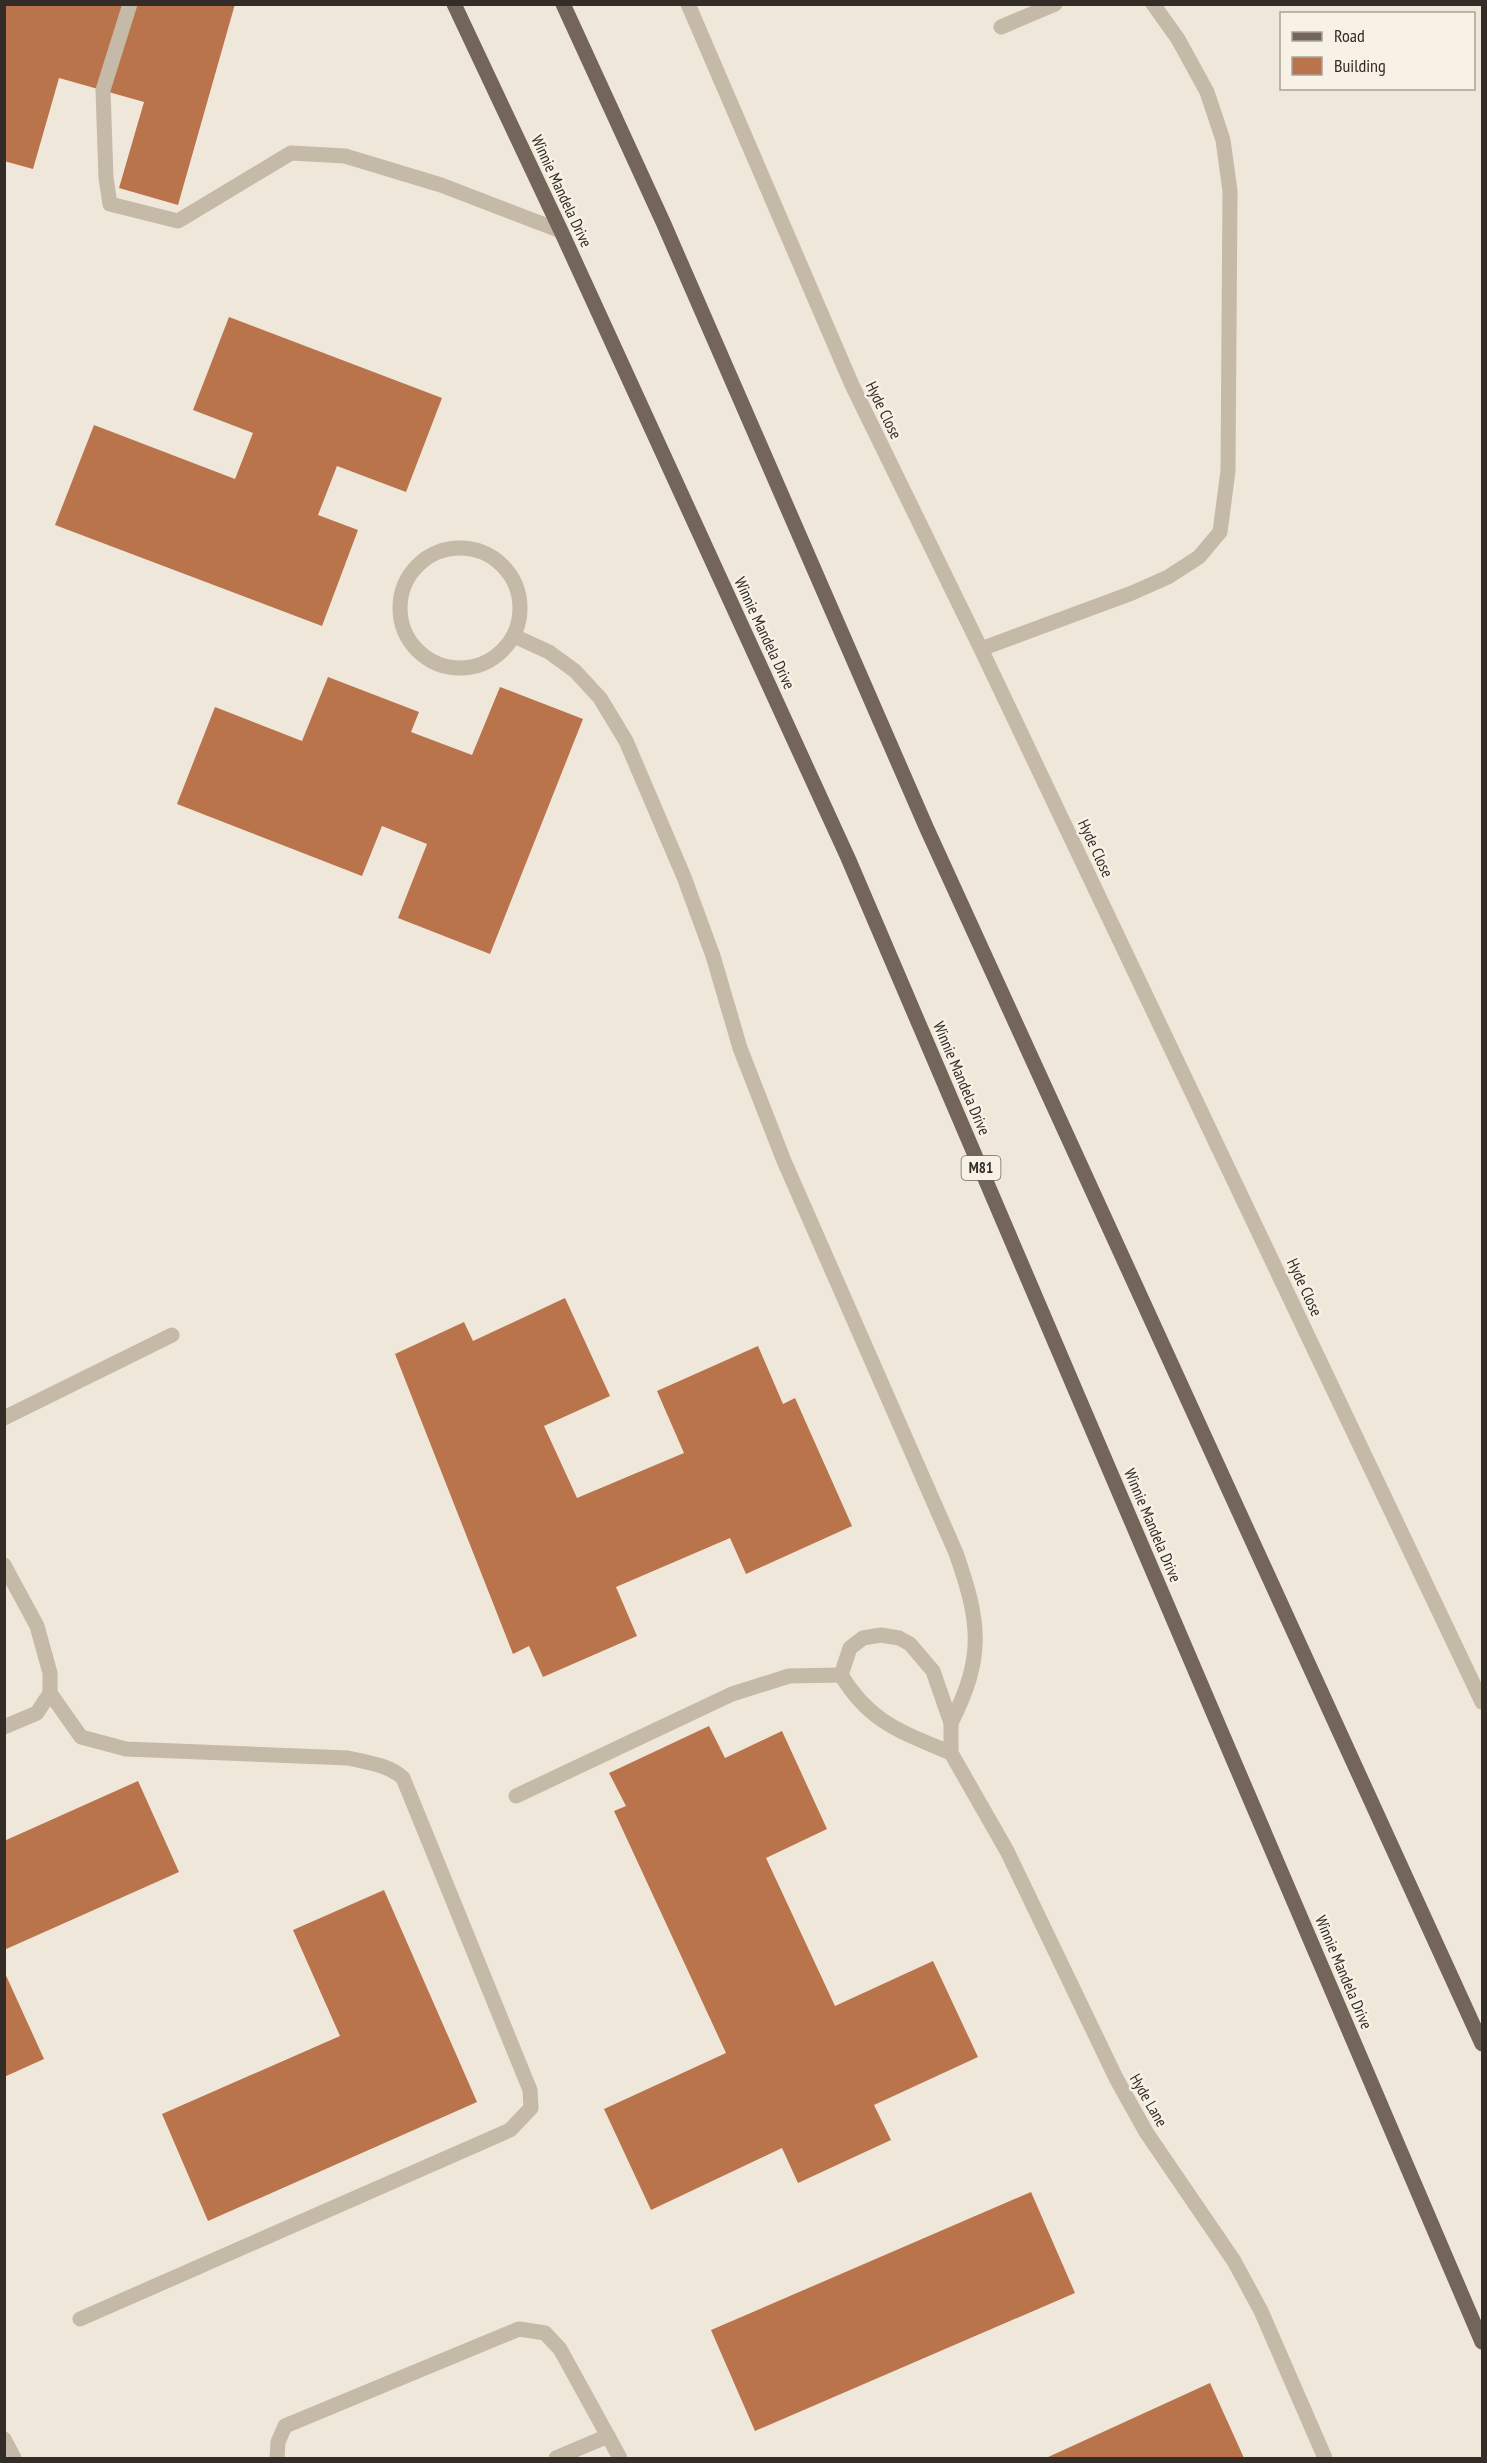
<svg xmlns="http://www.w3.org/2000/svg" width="1487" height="2463" viewBox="0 0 1487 2463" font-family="'PT Sans Narrow',sans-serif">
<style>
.building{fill:#ba744c}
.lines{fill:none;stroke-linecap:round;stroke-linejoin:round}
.lane{stroke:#c5b9a7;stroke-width:15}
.street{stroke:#c5b9a7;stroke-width:15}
.primary{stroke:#736559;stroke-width:15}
.labels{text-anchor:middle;stroke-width:5;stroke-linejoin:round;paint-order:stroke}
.shield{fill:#f7f1e6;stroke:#6e6760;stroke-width:1.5}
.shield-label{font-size:15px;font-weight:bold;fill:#332c27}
.street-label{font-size:16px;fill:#332c27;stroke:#f7f1e6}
</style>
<rect width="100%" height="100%" fill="#efe7da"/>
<g class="building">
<path d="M 4,4 L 235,4 L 178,205 L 119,188 L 144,102 L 59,78 L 33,169 L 4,161 Z"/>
<path d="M 229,317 L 442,398 L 406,492 L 337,466 L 318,515 L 358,530 L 322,626 L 55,525 L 94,425 L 235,479 L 253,433 L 193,410 Z"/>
<path d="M 328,677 L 419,712 L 411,732 L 472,755 L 500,687 L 583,719 L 490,954 L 398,918 L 427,844 L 382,826 L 362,876 L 177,804 L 215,707 L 302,741 Z"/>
<path d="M 565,1298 L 610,1396 L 544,1426 L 577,1498 L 684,1453 L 657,1391 L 758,1346 L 783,1404 L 795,1398 L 852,1526 L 746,1574 L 730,1538 L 616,1587 L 637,1636 L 543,1677 L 529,1646 L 513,1654 L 395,1354 L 464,1322 L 473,1341 Z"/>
<path d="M 709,1726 L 725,1758 L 782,1731 L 827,1829 L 766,1858 L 835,2006 L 933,1961 L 978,2057 L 874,2105 L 891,2140 L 798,2183 L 782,2148 L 651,2210 L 604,2109 L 726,2053 L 614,1811 L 626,1806 L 609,1773 Z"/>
<path d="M 138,1781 L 179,1872 L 4,1950 L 4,1841 Z"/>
<path d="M 384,1890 L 477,2102 L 208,2221 L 162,2114 L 340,2036 L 293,1930 Z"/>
<path d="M 4,1971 L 44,2059 L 4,2077 Z"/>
<path d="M 1031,2192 L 1075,2293 L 755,2431 L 711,2330 Z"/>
<path d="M 1210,2383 L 1244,2458 L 1046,2458 Z"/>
</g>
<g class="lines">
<g class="lane">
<path d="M 130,4 L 103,90 L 106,178 L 110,204 L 178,221 L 291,153 L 345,156 L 441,185 L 561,231"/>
<path d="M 4,1418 L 172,1335"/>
<path d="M 4,1565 L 37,1626 L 50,1673 L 50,1693 L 37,1713 L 4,1727"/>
<path d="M 50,1693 L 81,1737 L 126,1749 L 348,1758 C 366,1762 389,1765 403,1778 L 530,2090 L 531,2108 L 510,2130 L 80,2319"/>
<path d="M 277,2458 L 278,2442 L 285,2426 L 519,2329 L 545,2333 L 560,2349 L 620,2458"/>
<path d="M 556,2458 L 608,2436"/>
</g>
<g class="street">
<path d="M 688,4 L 852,385 L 981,649 L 1482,1702"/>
<path d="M 1001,27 L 1055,4"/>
<circle cx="460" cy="608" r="60"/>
<path d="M 514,636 L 549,652 L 575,671 L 600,698 L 626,741 L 684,877 L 713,956 L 740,1048 L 784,1161 L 956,1553 C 980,1622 985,1656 951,1723"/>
<path d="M 981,649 L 1132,593 L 1168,577 L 1199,557 L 1220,532 L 1228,471 L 1230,191 L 1223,140 L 1207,92 L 1178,39 L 1153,4"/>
<path d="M 951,1753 C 902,1732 870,1723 841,1675 L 850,1648 L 863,1638 L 881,1635 L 899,1638 L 910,1644 L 933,1671 L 951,1723 L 951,1753 L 1007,1851 L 1116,2078 L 1146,2132 L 1234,2261 L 1261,2311 L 1325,2458"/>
<path d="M 516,1796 L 732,1694 L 789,1676 L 841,1675"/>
<path d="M 4,2439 L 14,2458"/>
</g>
<g class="primary">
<path d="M 454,4 L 561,231 L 848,858 L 1482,2342"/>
<path d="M 563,4 L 663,222 L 927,829 L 1482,2044"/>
</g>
</g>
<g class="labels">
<rect class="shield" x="961.5" y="1156" width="39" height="24" rx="4.5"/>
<g class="shield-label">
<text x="981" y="1173">M81</text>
</g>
<g class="street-label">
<text transform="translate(562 191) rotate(65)" y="6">Winnie Mandela Drive</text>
<text transform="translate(884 410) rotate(64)" y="6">Hyde Close</text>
<text transform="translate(765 633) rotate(65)" y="6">Winnie Mandela Drive</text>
<text transform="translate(1096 848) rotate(65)" y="6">Hyde Close</text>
<text transform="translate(962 1078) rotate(67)" y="6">Winnie Mandela Drive</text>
<text transform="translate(1305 1287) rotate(65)" y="6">Hyde Close</text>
<text transform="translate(1153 1525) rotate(67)" y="6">Winnie Mandela Drive</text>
<text transform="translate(1344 1972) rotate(67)" y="6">Winnie Mandela Drive</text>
<text transform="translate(1149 2100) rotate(60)" y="6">Hyde Lane</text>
</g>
</g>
<rect width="1487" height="2463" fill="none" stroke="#332c27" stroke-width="12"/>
<rect x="1280" y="12" width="195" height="78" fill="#f7f1e6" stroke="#a9a29a" stroke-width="1.5"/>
<rect x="1292" y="32" width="30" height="9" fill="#736559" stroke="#a9a29a" stroke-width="1.5"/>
<text x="1334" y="42" font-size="18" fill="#332c27">Road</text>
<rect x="1292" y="57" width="30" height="18" fill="#ba744c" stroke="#a9a29a" stroke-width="1.5"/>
<text x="1334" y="72" font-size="18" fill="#332c27">Building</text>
</svg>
